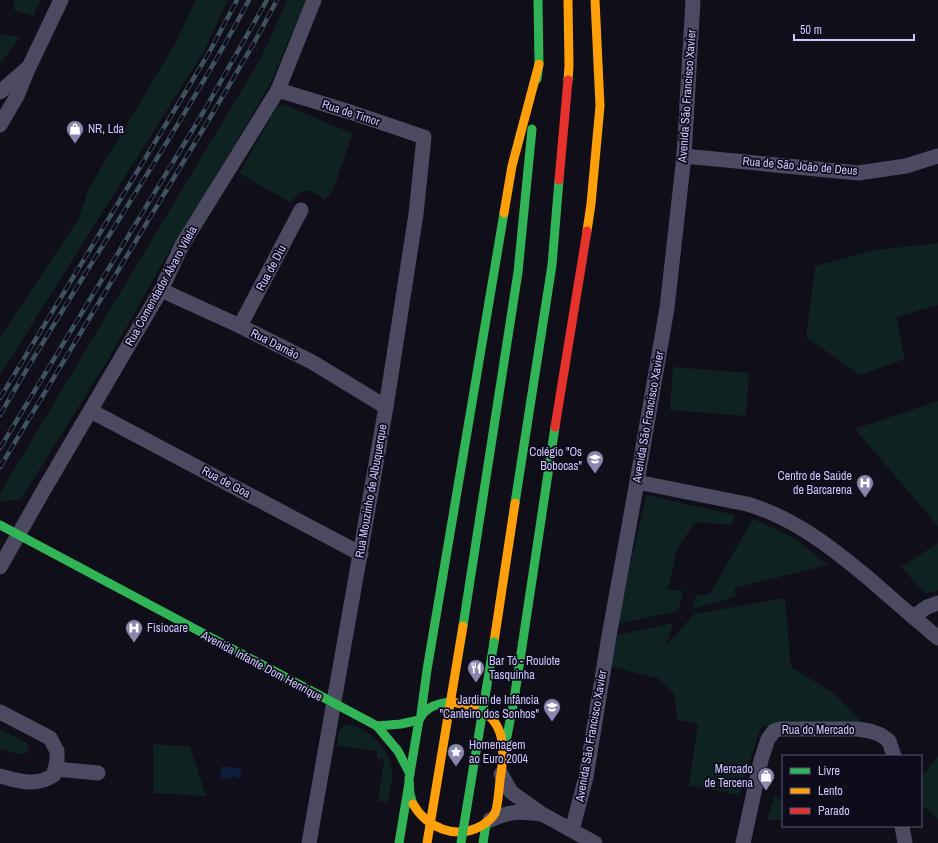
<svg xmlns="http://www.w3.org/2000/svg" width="938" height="843" viewBox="0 0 938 843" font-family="'Archivo Narrow',sans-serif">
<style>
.green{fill:#0f2222}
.water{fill:#0c1e3b}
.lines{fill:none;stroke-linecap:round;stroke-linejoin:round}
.street{stroke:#4b4a61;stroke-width:15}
.fast{stroke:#30b455;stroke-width:9}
.slow{stroke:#ff9f0a;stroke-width:9}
.jam{stroke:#e5322d;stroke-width:9}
.rail-casing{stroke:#3e5260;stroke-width:4.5}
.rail{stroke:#0e0b1b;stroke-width:3;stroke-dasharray:9;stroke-linecap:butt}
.fast-bridge{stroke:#30b455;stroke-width:9}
.slow-bridge{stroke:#ff9f0a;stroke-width:9}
.labels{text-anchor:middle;stroke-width:3.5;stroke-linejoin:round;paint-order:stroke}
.street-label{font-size:12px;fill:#ccc7fd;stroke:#0e0b1b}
.poi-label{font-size:12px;fill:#ccc7fd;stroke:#0e0b1b;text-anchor:start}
</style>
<rect width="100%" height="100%" fill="#100e18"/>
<g class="green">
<path d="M 14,0 L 41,0 L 33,16 L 14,10 Z"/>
<path d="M 196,0 L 228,0 L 204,51 L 0,375 L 0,338 L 79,218 L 88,190 L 176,42 Z"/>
<path d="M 287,0 L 306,0 L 270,84 L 236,142 L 166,257 L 109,358 L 21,499 L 0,502 L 0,493 L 261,58 Z"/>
<path d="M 0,34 L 20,37 L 0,64 Z"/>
<path d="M 283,104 L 336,127 L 353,133 L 333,190 L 325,200 C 307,189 305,184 291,203 L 239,173 L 277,107 Z"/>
<path d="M 938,243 L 938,305 L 896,317 L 905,359 L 860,375 L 806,337 L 815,266 L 876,250 Z"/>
<path d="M 673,367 L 749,373 L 746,416 L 670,410 Z"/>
<path d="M 938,401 L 938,526 L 855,429 Z"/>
<path d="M 646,495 L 735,515 L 732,525 L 695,522 L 677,549 L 668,590 L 683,591 L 678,611 L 617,624 Z"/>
<path d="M 753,519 L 795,538 L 828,565 L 734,588 L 736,597 L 692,609 L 696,595 L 709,595 Z"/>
<path d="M 938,543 L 938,590 L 926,594 L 901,567 Z"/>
<path d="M 785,598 L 791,667 L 835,694 L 865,726 L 786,722 L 761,727 L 739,795 L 689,785 L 698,724 L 677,720 L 675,695 L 657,677 L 651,677 L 610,666 L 617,635 L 673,623 L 666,646 L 694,614 Z"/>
<path d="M 350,724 C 370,730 390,750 392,771 C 393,781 389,793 388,802 L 378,801 L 384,762 L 382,759 L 377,758 L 377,751 L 337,746 L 338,733 L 341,727 Z"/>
<path d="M 0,729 L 27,743 L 29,748 L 25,754 L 18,754 L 0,749 Z"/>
<path d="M 153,744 L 190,747 L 206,796 L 154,793 L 153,790 Z"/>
<path d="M 938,756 L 938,819 L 921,804 L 921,777 Z"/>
<path d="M 775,796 L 783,801 L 783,820 L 767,820 Z"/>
</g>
<path class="water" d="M 222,766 L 242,769 L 240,778 L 232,776 L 229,779 L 222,779 L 220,774 Z"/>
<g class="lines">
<g class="street">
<path d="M 278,90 L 350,112 L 424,137 L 416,214 L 386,407 L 309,843"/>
<path d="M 0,92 L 29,67 L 61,0"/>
<path d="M 0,125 L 17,96 L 28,69"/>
<path d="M 684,156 L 858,173 L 906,166 L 938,156"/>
<path d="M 161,290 L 240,326 L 312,362 L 386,407"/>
<path d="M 240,326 L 301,210"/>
<path d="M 91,411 L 361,554"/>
<path d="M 637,482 L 747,504 C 795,518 835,550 873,582 C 894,601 916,619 938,638"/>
<path d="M 0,567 L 42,493 L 161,290 L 182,245 L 278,90 L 314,0"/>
<path d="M 913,617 L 927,607 L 938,603"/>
<path d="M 0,712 L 50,738 L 57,751 L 57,760 L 54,775 C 35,787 20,781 0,776"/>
<path d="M 55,769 L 98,773"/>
<path d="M 501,774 L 511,792 L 542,814 L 595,843"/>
<path d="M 490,820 C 511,811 518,811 541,814"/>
<path d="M 902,826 L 905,843"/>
<path d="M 572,830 L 586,777 L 609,636 L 637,482 L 667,308 L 684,156 L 693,0"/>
<path d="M 743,843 L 761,760 L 768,739 L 774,731 L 780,729 L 857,729 L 870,731 L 881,735 L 889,741 L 894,756"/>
</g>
<g class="fast">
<path d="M 537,79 L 539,64 L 538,0"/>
<path d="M 515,503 L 552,265 L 559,180"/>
<path d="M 0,525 L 377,726 L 398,751 L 410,774"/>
<path d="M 463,626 L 518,272 L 532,129"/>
<path d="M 421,714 L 427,670 L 504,213"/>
<path d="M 377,726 L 401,724 L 419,720"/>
<path d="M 503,757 L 514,700 L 555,427"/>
<path d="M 413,804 L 410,794 L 409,779 L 419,720 C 426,706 438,703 453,702"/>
<path d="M 399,843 L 409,783"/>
<path d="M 483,843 L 486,824"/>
</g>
<g class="slow">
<path d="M 568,80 L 569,66 L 568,0"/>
<path d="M 504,213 L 512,166 L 539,64"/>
<path d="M 587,231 L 591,204 L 600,106 L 595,0"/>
<path d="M 494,642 L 515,503"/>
<path d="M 413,804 C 427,828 456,840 481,826 C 486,823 492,819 495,813 C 498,806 499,789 500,780 C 505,752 507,719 474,707 C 467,705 460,704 453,702"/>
</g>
<g class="jam">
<path d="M 559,180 L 568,80"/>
<path d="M 555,427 L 587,231"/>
</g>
<g class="rail-casing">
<g id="rail">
<path d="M 0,398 L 183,96 L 210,51 L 237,0"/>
<path d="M 0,415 C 80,275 173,142 249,0"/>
<path d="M 0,448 L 204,111 L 267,0"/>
<path d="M 0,467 L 211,116 L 254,43 L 277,0"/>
</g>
</g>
<use href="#rail" class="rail"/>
<path class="fast-bridge" d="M 461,843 L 494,642"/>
<path class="slow-bridge" d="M 427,843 L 463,626"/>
</g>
<defs>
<g id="shop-pin" transform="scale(0.9)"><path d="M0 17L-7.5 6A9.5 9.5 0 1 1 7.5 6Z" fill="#8a86ad" stroke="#0e0b1b"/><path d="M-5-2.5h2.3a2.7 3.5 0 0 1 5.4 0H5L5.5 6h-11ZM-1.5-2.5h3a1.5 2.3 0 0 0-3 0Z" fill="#fff"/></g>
<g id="school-pin" transform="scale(0.9)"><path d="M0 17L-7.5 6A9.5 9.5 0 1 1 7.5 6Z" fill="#8a86ad" stroke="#0e0b1b"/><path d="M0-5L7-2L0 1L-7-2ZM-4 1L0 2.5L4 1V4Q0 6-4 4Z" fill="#fff"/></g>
<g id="hospital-pin" transform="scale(0.9)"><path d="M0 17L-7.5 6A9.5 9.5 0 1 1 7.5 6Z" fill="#8a86ad" stroke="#0e0b1b"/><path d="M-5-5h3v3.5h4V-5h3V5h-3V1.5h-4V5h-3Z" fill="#fff"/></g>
<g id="restaurant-pin" transform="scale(0.9)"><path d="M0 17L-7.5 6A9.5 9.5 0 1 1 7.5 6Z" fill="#8a86ad" stroke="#0e0b1b"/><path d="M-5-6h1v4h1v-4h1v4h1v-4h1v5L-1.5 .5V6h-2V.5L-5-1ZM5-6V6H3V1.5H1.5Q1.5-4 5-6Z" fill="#fff"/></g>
<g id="sight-pin" transform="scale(0.9)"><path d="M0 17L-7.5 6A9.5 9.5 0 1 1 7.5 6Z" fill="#8a86ad" stroke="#0e0b1b"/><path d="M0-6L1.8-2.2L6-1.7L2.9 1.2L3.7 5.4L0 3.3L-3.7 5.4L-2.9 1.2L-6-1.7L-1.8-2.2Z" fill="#fff"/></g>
</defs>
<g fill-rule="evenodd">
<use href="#shop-pin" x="75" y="129"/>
<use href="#school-pin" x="595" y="459"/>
<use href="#hospital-pin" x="865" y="483"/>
<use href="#hospital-pin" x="134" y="628"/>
<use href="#restaurant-pin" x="476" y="668"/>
<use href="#school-pin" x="552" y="707"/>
<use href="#sight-pin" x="456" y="752"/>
<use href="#shop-pin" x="766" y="776"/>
</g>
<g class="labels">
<g class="street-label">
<text transform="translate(687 96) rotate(-86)" y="4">Avenida São Francisco Xavier</text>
<text transform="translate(351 113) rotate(18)" y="4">Rua de Timor</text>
<text transform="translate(800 166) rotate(5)" y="4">Rua de São João de Deus</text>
<text transform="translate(271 268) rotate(-62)" y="4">Rua de Diu</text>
<text transform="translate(161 286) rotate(-61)" y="4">Rua Comendador Álvaro Vilela</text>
<text transform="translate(275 344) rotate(27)" y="4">Rua Damão</text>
<text transform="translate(648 417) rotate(-80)" y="4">Avenida São Francisco Xavier</text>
<text transform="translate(226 482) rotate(28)" y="4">Rua de Goa</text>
<text transform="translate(371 491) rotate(-80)" y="4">Rua Mouzinho de Albuquerque</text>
<text transform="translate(262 666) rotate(28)" y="4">Avenida Infante Dom Henrique</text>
<text x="818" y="734">Rua do Mercado</text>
<text transform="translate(591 736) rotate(-80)" y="4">Avenida São Francisco Xavier</text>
</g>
<g class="poi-label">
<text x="88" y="133">NR, Lda</text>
<text x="582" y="456" text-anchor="end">Colégio "Os<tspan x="582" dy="14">Bobocas"</tspan></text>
<text x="852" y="480" text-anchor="end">Centro de Saúde<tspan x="852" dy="14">de Barcarena</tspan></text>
<text x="147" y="632">Fisiocare</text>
<text x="489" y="665">Bar Tó - Roulote<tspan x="489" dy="14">Tasquinha</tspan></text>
<text x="539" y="704" text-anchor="end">Jardim de Infância<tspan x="539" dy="14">"Canteiro dos Sonhos"</tspan></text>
<text x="469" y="749">Homenagem<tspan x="469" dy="14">ao Euro 2004</tspan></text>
<text x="753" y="773" text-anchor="end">Mercado<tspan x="753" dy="14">de Tercena</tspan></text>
</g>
</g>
<rect x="782" y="755" width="140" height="72" fill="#0e0b1b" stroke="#5a5675"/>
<rect x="790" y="768" width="20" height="6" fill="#30b455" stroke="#5a5675"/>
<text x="818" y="775" font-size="12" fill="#ccc7fd">Livre</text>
<rect x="790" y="788" width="20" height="6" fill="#ff9f0a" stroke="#5a5675"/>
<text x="818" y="795" font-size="12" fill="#ccc7fd">Lento</text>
<rect x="790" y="808" width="20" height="6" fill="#e5322d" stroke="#5a5675"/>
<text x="818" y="815" font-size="12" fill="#ccc7fd">Parado</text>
<path d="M794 34v6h120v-6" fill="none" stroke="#ccc7fd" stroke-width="2"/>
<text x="800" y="34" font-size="12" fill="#ccc7fd" stroke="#0e0b1b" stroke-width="3" paint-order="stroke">50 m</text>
</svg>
